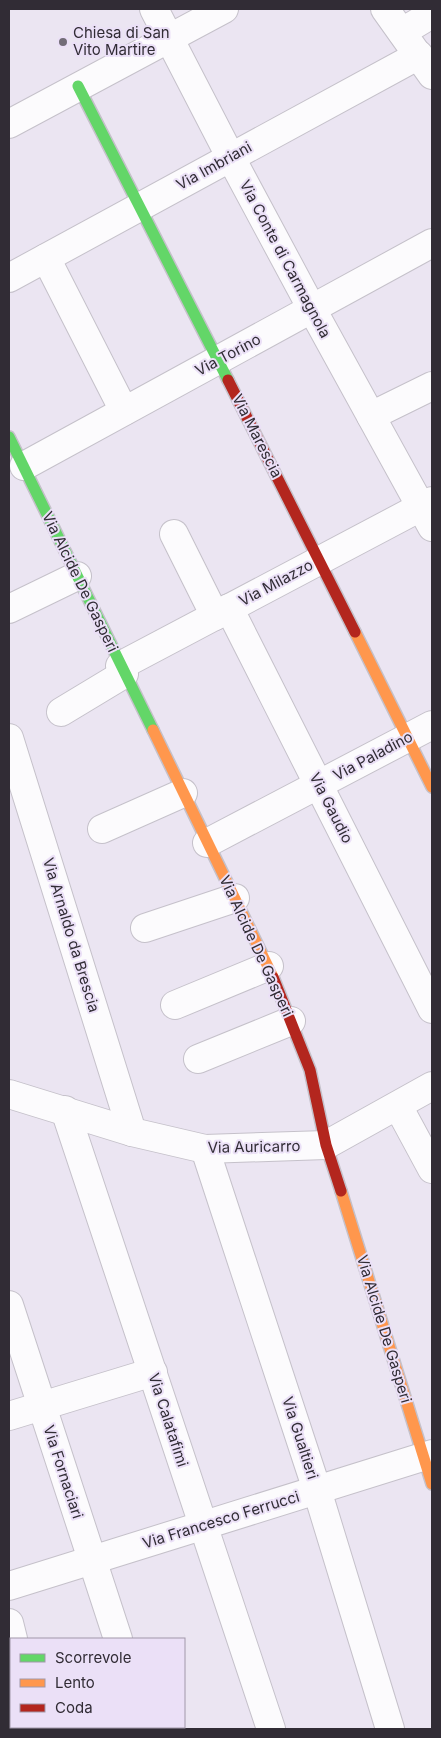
<svg xmlns="http://www.w3.org/2000/svg" width="441" height="1738" viewBox="0 0 441 1738" font-family="Inter,sans-serif">
<style>
.lines{fill:none;stroke-linecap:round;stroke-linejoin:round}
.street-casing{stroke:#c5c1ca;stroke-width:30}
.fast-casing{stroke:#c5c1ca;stroke-width:14}
.slow-casing{stroke:#c5c1ca;stroke-width:14}
.jam-casing{stroke:#c5c1ca;stroke-width:14}
.street{stroke:#fcfbfd;stroke-width:28}
.fast{stroke:#63d668;stroke-width:11}
.slow{stroke:#ff974d;stroke-width:11}
.jam{stroke:#b3261e;stroke-width:11}
.poi-dot{fill:#726d77;stroke:#ebe0f7;stroke-width:2}
.labels{text-anchor:middle;stroke-width:4;stroke-linejoin:round;paint-order:stroke}
.poi-label{font-size:15px;fill:#312c35;stroke:#ebe0f7;text-anchor:start}
.street-label{font-size:15px;fill:#312c35;stroke:#ebe0f7}
</style>
<rect width="100%" height="100%" fill="#ebe5f2"/>
<g class="lines">
<g class="street-casing">
<g id="street">
<path d="M 154,9 L 230,156 L 312,309 L 432,527"/>
<path d="M 385,9 L 432,75"/>
<path d="M 402,32 L 432,14"/>
<path d="M 9,124 L 224,9"/>
<path d="M 46,258 L 124,411"/>
<path d="M 9,278 L 419,55"/>
<path d="M 371,416 L 432,386"/>
<path d="M 24,466 L 432,243"/>
<path d="M 174,534 L 215,616"/>
<path d="M 229,608 L 432,1009"/>
<path d="M 9,609 L 77,576"/>
<path d="M 120,666 L 432,501"/>
<path d="M 61,712 L 124,674"/>
<path d="M 9,738 L 132,1132"/>
<path d="M 102,829 L 183,793"/>
<path d="M 207,843 L 432,725"/>
<path d="M 145,928 L 235,898"/>
<path d="M 175,1005 L 269,966"/>
<path d="M 198,1059 L 291,1021"/>
<path d="M 9,1094 L 132,1132 L 205,1149 L 326,1145 L 432,1086"/>
<path d="M 398,1106 L 432,1169"/>
<path d="M 65,1110 L 271,1729"/>
<path d="M 205,1149 L 317,1490 L 390,1729"/>
<path d="M 9,1305 L 118,1639"/>
<path d="M 9,1416 L 153,1372"/>
<path d="M 9,1586 L 432,1454"/>
<path d="M 9,1623 L 13,1639"/>
<path d="M 40,1727 L 40,1729"/>
<path d="M 147,1727 L 148,1729"/>
</g>
</g>
<g class="fast-casing">
<g id="fast">
<path d="M 78,86 L 228,380"/>
<path d="M 9,437 L 153,730"/>
</g>
</g>
<g class="slow-casing">
<g id="slow">
<path d="M 355,632 L 432,787"/>
<path d="M 153,730 L 273,977"/>
<path d="M 341,1191 L 432,1484"/>
</g>
</g>
<g class="jam-casing">
<g id="jam">
<path d="M 228,380 L 355,632"/>
<path d="M 273,977 L 310,1070 L 326,1145 L 341,1191"/>
</g>
</g>
<use href="#street" class="street"/>
<use href="#fast" class="fast"/>
<use href="#slow" class="slow"/>
<use href="#jam" class="jam"/>
</g>
<circle class="poi-dot" cx="63" cy="42" r="5"/>
<g class="labels">
<g class="poi-label">
<text x="73" y="38">Chiesa di San<tspan x="73" dy="17">Vito Martire</tspan></text>
</g>
<g class="street-label">
<text transform="translate(214 166) rotate(-29)" y="5">Via Imbriani</text>
<text transform="translate(285 259) rotate(62)" y="5">Via Conte di Carmagnola</text>
<text transform="translate(228 355) rotate(-28)" y="5">Via Torino</text>
<text transform="translate(257 436) rotate(63)" y="5">Via Marescia</text>
<text transform="translate(80 582) rotate(64)" y="5">Via Alcide De Gasperi</text>
<text transform="translate(276 583) rotate(-28)" y="5">Via Milazzo</text>
<text transform="translate(373 756) rotate(-28)" y="5">Via Paladino</text>
<text transform="translate(331 808) rotate(63)" y="5">Via Gaudio</text>
<text transform="translate(71 935) rotate(73)" y="5">Via Arnaldo da Brescia</text>
<text transform="translate(256 946) rotate(65)" y="5">Via Alcide De Gasperi</text>
<text transform="translate(254 1147) rotate(-1)" y="5">Via Auricarro</text>
<text transform="translate(384 1329) rotate(73)" y="5">Via Alcide De Gasperi</text>
<text transform="translate(168 1420) rotate(72)" y="5">Via Calatafimi</text>
<text transform="translate(300 1438) rotate(72)" y="5">Via Gualtieri</text>
<text transform="translate(63 1472) rotate(72)" y="5">Via Fornaciari</text>
<text transform="translate(221 1520) rotate(-17)" y="5">Via Francesco Ferrucci</text>
</g>
</g>
<rect width="441" height="1738" fill="none" stroke="#312c35" stroke-width="20"/>
<rect x="10" y="1638" width="175" height="90" fill="#ebe0f7" stroke="#a198a9"/>
<rect x="20" y="1654" width="25" height="8" fill="#63d668" stroke="#a198a9"/>
<text x="55" y="1663" font-size="15" fill="#312c35">Scorrevole</text>
<rect x="20" y="1679" width="25" height="8" fill="#ff974d" stroke="#a198a9"/>
<text x="55" y="1688" font-size="15" fill="#312c35">Lento</text>
<rect x="20" y="1704" width="25" height="8" fill="#b3261e" stroke="#a198a9"/>
<text x="55" y="1713" font-size="15" fill="#312c35">Coda</text>
</svg>
